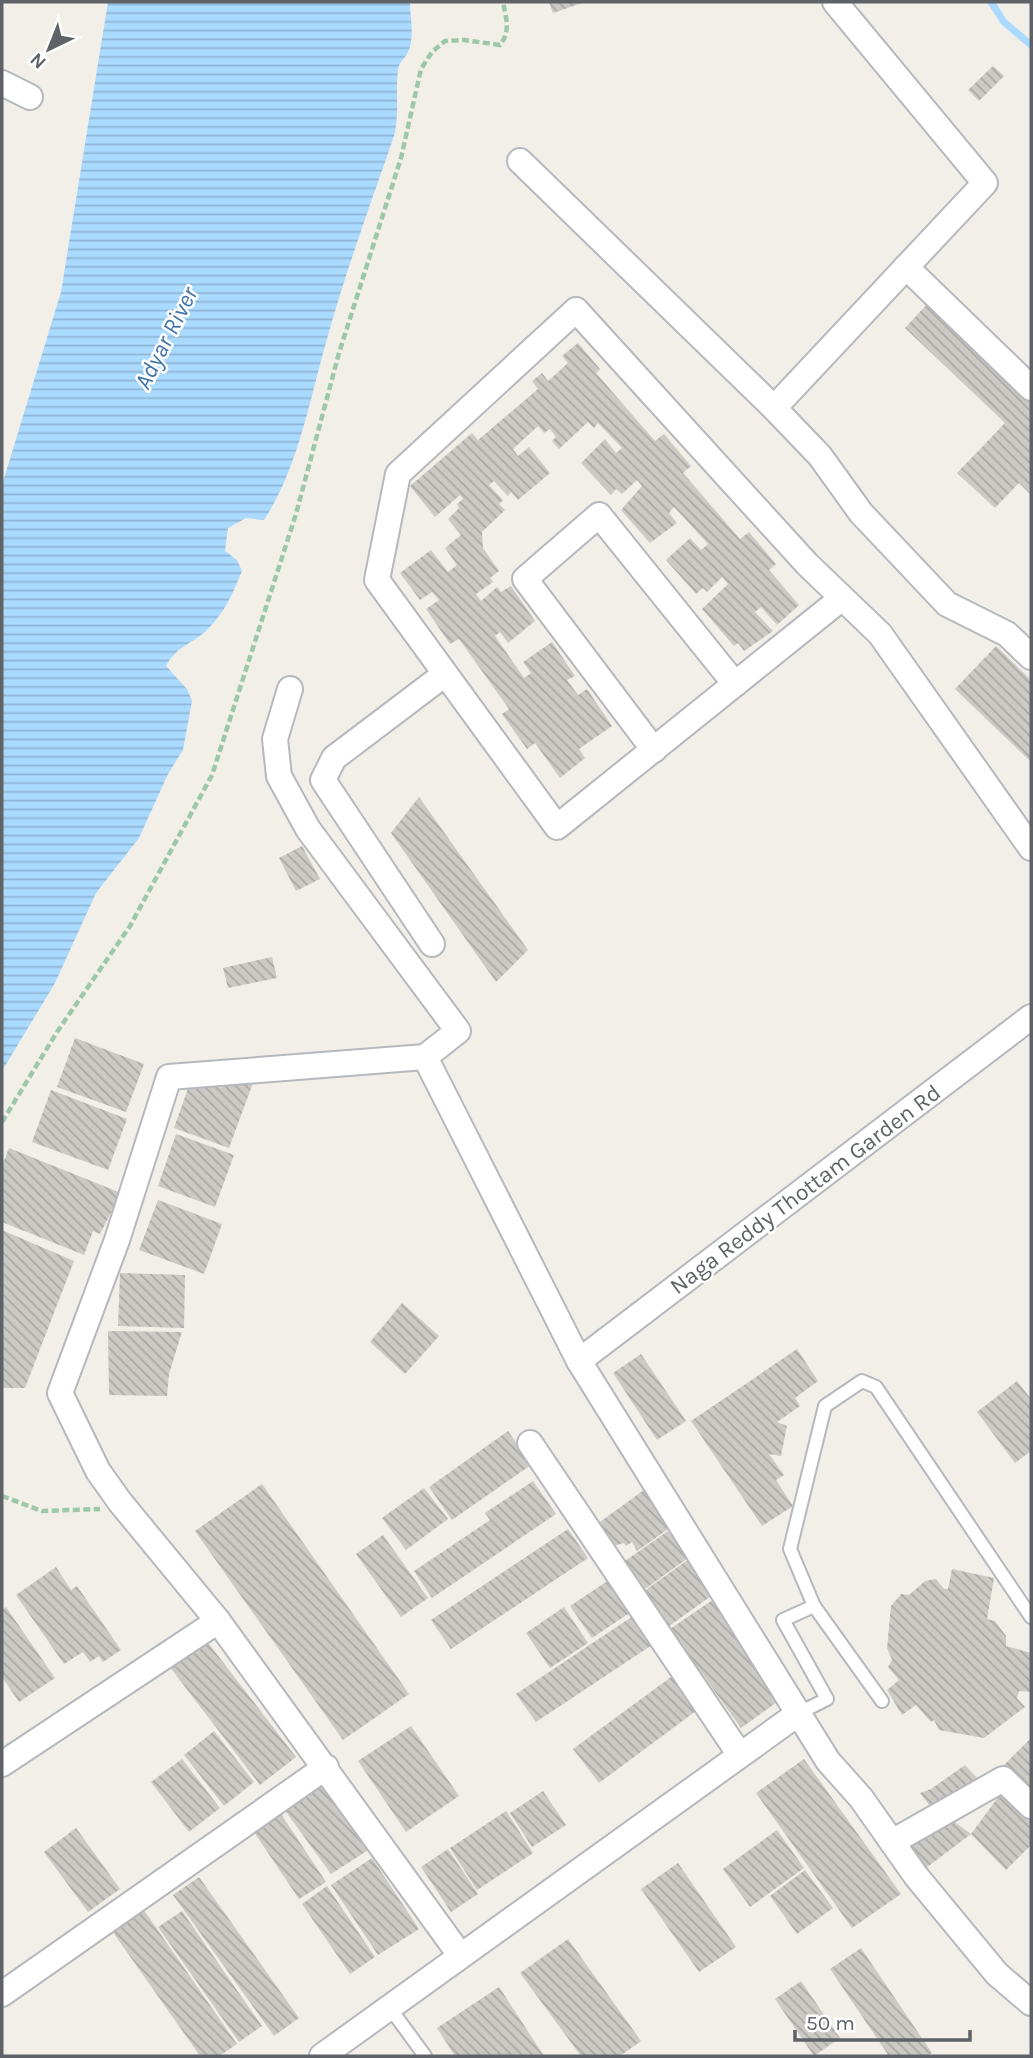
<svg xmlns="http://www.w3.org/2000/svg" width="1033" height="2058" viewBox="0 0 1033 2058" font-family="Karla,sans-serif">
<style>
.water{fill:url(#water-rules)}
.lines{fill:none;stroke-linecap:round;stroke-linejoin:round}
.stream{stroke:#aadaff;stroke-width:7}
.building{fill:url(#building-back-hatch)}
.lane-casing{stroke:#b5b8bc;stroke-width:16}
.street-casing{stroke:#b5b8bc;stroke-width:28}
.path{stroke:#9cc7a9;stroke-width:4.5;stroke-dasharray:7 3.5;stroke-linecap:butt}
.lane{stroke:#fff;stroke-width:12}
.street{stroke:#fff;stroke-width:24}
.labels{text-anchor:middle;stroke-width:5;stroke-linejoin:round;paint-order:stroke}
.street-label{font-size:23px;fill:#5f6368;stroke:#fff}
.water-label{font-size:24px;font-style:italic;fill:#4174aa;stroke:#fff}
</style>
<defs>
<pattern id="water-rules" width="6" height="5" patternUnits="userSpaceOnUse" patternTransform="scale(1.75)"><rect width="6" height="5" fill="#aadaff"/><path d="M0 2.5h6" fill="none" stroke="#8eb4d2"/></pattern>
<pattern id="building-back-hatch" width="6" height="6" patternUnits="userSpaceOnUse" patternTransform="scale(1.75)"><rect width="6" height="6" fill="#cccac5"/><path d="M-1 5l2 2M0 0l6 6M5-1l2 2" fill="none" stroke="#a9a8a4"/></pattern>
</defs>
<rect width="100%" height="100%" fill="#f1efe8"/>
<path class="water" d="M 108,2 L 410,2 C 410,17 415,37 408,52 C 405,59 399,61 398,70 C 395,94 400,112 394,136 C 371,203 346,270 327,339 C 309,401 299,466 264,520 L 246,518 L 228,528 L 225,551 L 237,560 L 242,571 C 233,593 225,612 208,629 C 193,644 176,646 166,666 L 187,689 L 192,701 L 183,750 L 168,774 L 139,838 L 96,893 L 55,983 L 2,1071 L 2,485 L 61,292 Z"/>
<g class="lines">
<path class="stream" d="M 991,2 L 1004,22 L 1031,45"/>
</g>
<g class="building">
<path d="M 549,2 L 585,2 L 553,13 Z"/>
<path d="M 993,66 L 1004,76 L 979,101 L 968,90 Z"/>
<path d="M 930,301 L 1031,397 L 1031,495 L 1019,483 L 995,508 L 957,473 L 1005,423 L 905,328 Z"/>
<path d="M 578,343 L 600,369 L 596,373 L 655,441 L 664,434 L 691,466 L 683,473 L 740,539 L 749,532 L 776,564 L 769,570 L 799,605 L 777,625 L 761,607 L 755,612 L 773,631 L 744,651 L 738,643 L 734,646 L 702,609 L 728,584 L 722,577 L 707,592 L 703,588 L 696,594 L 666,560 L 690,538 L 701,550 L 708,544 L 674,507 L 669,513 L 677,523 L 650,543 L 621,510 L 642,486 L 637,480 L 622,494 L 616,489 L 611,495 L 581,463 L 605,439 L 616,453 L 622,448 L 598,423 L 594,428 L 588,422 L 559,449 L 552,441 L 556,437 L 550,429 L 544,433 L 538,426 L 513,449 L 518,456 L 529,447 L 550,473 L 518,500 L 511,492 L 508,496 L 494,481 L 489,485 L 503,500 L 499,504 L 505,510 L 482,532 L 483,548 L 499,571 L 490,578 L 493,582 L 476,594 L 481,601 L 497,587 L 501,592 L 511,586 L 535,621 L 508,643 L 500,632 L 495,636 L 524,678 L 531,673 L 523,662 L 552,642 L 575,676 L 567,680 L 578,695 L 587,689 L 612,726 L 579,749 L 585,758 L 560,778 L 535,743 L 527,749 L 502,714 L 509,709 L 459,639 L 450,644 L 426,609 L 439,600 L 432,592 L 420,600 L 400,573 L 431,550 L 448,572 L 457,565 L 445,548 L 461,535 L 448,519 L 459,508 L 457,504 L 463,499 L 460,495 L 435,517 L 410,486 L 472,433 L 478,440 L 538,389 L 532,381 L 542,373 L 548,381 L 568,363 L 562,356 Z"/>
<path d="M 996,646 L 1031,680 L 1031,762 L 955,689 Z"/>
<path d="M 419,797 L 528,950 L 496,982 L 391,833 Z"/>
<path d="M 302,846 L 320,879 L 296,891 L 279,858 Z"/>
<path d="M 272,957 L 277,978 L 228,988 L 223,968 Z"/>
<path d="M 75,1038 L 144,1064 L 126,1112 L 57,1087 Z"/>
<path d="M 192,1077 L 221,1088 L 223,1081 L 253,1083 L 229,1148 L 174,1128 Z"/>
<path d="M 51,1090 L 127,1119 L 108,1170 L 32,1142 Z"/>
<path d="M 176,1134 L 234,1155 L 215,1207 L 158,1186 Z"/>
<path d="M 9,1148 L 121,1193 L 100,1234 L 93,1231 L 84,1255 L 2,1222 L 2,1166 Z"/>
<path d="M 158,1200 L 222,1224 L 204,1274 L 139,1250 Z"/>
<path d="M 2,1230 L 74,1261 L 25,1388 L 2,1388 Z"/>
<path d="M 120,1273 L 185,1275 L 184,1328 L 118,1326 Z"/>
<path d="M 402,1303 L 439,1336 L 405,1374 L 370,1342 Z"/>
<path d="M 108,1331 L 182,1332 L 169,1374 L 167,1396 L 109,1395 Z"/>
<path d="M 797,1349 L 818,1381 L 795,1398 L 800,1406 L 777,1422 L 787,1426 L 781,1456 L 769,1454 L 784,1475 L 776,1480 L 793,1506 L 762,1526 L 691,1421 Z"/>
<path d="M 641,1354 L 686,1421 L 657,1440 L 613,1373 Z"/>
<path d="M 1017,1381 L 1031,1399 L 1031,1451 L 1015,1463 L 977,1412 Z"/>
<path d="M 508,1431 L 531,1465 L 452,1520 L 429,1487 Z"/>
<path d="M 533,1481 L 556,1514 L 432,1598 L 414,1571 L 490,1520 L 485,1513 Z"/>
<path d="M 262,1484 L 409,1694 L 343,1740 L 195,1531 Z"/>
<path d="M 424,1488 L 448,1519 L 406,1550 L 382,1518 Z"/>
<path d="M 644,1490 L 671,1527 L 637,1551 L 632,1542 L 626,1546 L 624,1543 L 613,1546 L 597,1524 Z"/>
<path d="M 568,1529 L 588,1558 L 451,1649 L 431,1620 Z"/>
<path d="M 668,1531 L 688,1558 L 645,1589 L 625,1561 Z"/>
<path d="M 383,1535 L 428,1598 L 401,1617 L 356,1554 Z"/>
<path d="M 689,1559 L 714,1594 L 665,1629 L 640,1594 Z"/>
<path d="M 56,1567 L 71,1590 L 77,1586 L 121,1650 L 103,1662 L 99,1656 L 90,1662 L 83,1652 L 64,1664 L 16,1595 Z"/>
<path d="M 952,1569 L 994,1578 L 987,1619 L 995,1621 L 1006,1636 L 1006,1646 L 1031,1653 L 1031,1692 L 1019,1691 L 1017,1698 L 1025,1707 L 984,1738 L 939,1730 L 934,1720 L 931,1722 L 916,1705 L 902,1715 L 887,1690 L 899,1680 L 888,1667 L 892,1660 L 887,1648 L 891,1606 L 901,1594 L 909,1595 L 925,1581 L 936,1579 L 944,1589 L 948,1589 Z"/>
<path d="M 609,1580 L 631,1612 L 592,1638 L 570,1606 Z"/>
<path d="M 714,1599 L 784,1697 L 741,1728 L 670,1629 Z"/>
<path d="M 6,1607 L 55,1678 L 19,1702 L 2,1677 L 2,1610 Z"/>
<path d="M 564,1607 L 588,1643 L 550,1668 L 526,1633 Z"/>
<path d="M 636,1614 L 655,1643 L 536,1722 L 516,1694 Z"/>
<path d="M 202,1635 L 296,1757 L 260,1785 L 166,1662 Z"/>
<path d="M 671,1677 L 696,1711 L 599,1783 L 573,1749 Z"/>
<path d="M 411,1726 L 459,1796 L 406,1832 L 358,1761 Z"/>
<path d="M 214,1731 L 254,1782 L 224,1806 L 184,1755 Z"/>
<path d="M 1031,1738 L 1031,1795 L 1004,1765 Z"/>
<path d="M 182,1759 L 220,1808 L 189,1832 L 151,1782 Z"/>
<path d="M 804,1759 L 901,1894 L 852,1928 L 756,1793 Z"/>
<path d="M 965,1765 L 980,1781 L 933,1810 L 920,1793 L 931,1789 Z"/>
<path d="M 326,1767 L 370,1849 L 331,1874 L 284,1809 Z"/>
<path d="M 543,1791 L 566,1825 L 532,1847 L 510,1813 Z"/>
<path d="M 1002,1792 L 1031,1813 L 1031,1845 L 1006,1870 L 971,1834 L 922,1871 L 906,1847 L 948,1817 L 971,1834 Z"/>
<path d="M 506,1811 L 533,1853 L 477,1890 L 450,1848 Z"/>
<path d="M 281,1814 L 326,1882 L 299,1899 L 254,1832 Z"/>
<path d="M 76,1828 L 120,1889 L 88,1912 L 44,1852 Z"/>
<path d="M 777,1830 L 804,1868 L 750,1907 L 723,1869 Z"/>
<path d="M 448,1849 L 478,1894 L 451,1912 L 421,1867 Z"/>
<path d="M 372,1858 L 419,1929 L 378,1955 L 331,1885 Z"/>
<path d="M 678,1863 L 736,1947 L 699,1972 L 641,1889 Z"/>
<path d="M 805,1870 L 833,1908 L 797,1934 L 770,1896 Z"/>
<path d="M 199,1877 L 299,2018 L 274,2036 L 173,1895 Z"/>
<path d="M 327,1886 L 375,1957 L 350,1974 L 302,1904 Z"/>
<path d="M 141,1906 L 237,2044 L 219,2056 L 200,2056 L 110,1928 Z"/>
<path d="M 182,1911 L 262,2026 L 239,2042 L 158,1927 Z"/>
<path d="M 568,1939 L 641,2041 L 620,2056 L 581,2056 L 520,1973 Z"/>
<path d="M 861,1948 L 932,2053 L 927,2056 L 889,2056 L 830,1969 Z"/>
<path d="M 801,1981 L 840,2038 L 814,2056 L 775,1999 Z"/>
<path d="M 499,1987 L 544,2056 L 455,2056 L 437,2028 Z"/>
</g>
<g class="lines">
<g class="lane-casing">
<g id="lane">
<path d="M 814,1606 L 882,1701"/>
<path d="M 799,1713 L 827,1699 L 783,1620 L 814,1606 L 790,1549 L 825,1406 L 862,1381 L 876,1387 L 1031,1617"/>
<path d="M 390,2008 L 425,2056"/>
</g>
</g>
<g class="street-casing">
<g id="street">
<path d="M 2,83 L 30,97"/>
<path d="M 520,161 L 774,408 L 820,456 L 861,513 L 947,604 L 1007,634 L 1031,657"/>
<path d="M 906,267 L 1031,388"/>
<path d="M 774,408 L 985,183 L 835,2"/>
<path d="M 842,598 L 557,827 L 377,580 L 398,474 L 576,310 L 807,564 L 880,634 L 1031,848"/>
<path d="M 290,689 L 275,739 L 279,776 L 308,829 L 458,1031 L 425,1057"/>
<path d="M 654,750 L 525,579 L 599,515 L 735,684"/>
<path d="M 432,944 L 323,780 L 334,758 L 445,674"/>
<path d="M 579,1361 L 1031,1017"/>
<path d="M 530,1443 L 740,1755"/>
<path d="M 2,1764 L 218,1621"/>
<path d="M 892,1842 L 1003,1779 L 1031,1806"/>
<path d="M 460,1955 L 218,1621 L 120,1502 L 98,1471 L 60,1393 L 117,1240 L 169,1077 L 425,1057 L 579,1361 L 828,1761 L 861,1798 L 916,1876 L 997,1974 L 1031,2003"/>
<path d="M 2,1994 L 326,1767"/>
<path d="M 322,2056 L 799,1713"/>
</g>
</g>
<g class="path">
<path d="M 2,1122 L 57,1032 L 130,926 L 212,775 L 296,514 L 339,353 L 401,158 L 421,69 L 432,52 L 445,41 L 464,40 L 500,45 C 511,31 506,18 503,2"/>
<path d="M 2,1496 L 42,1511 L 100,1509"/>
</g>
<use href="#lane" class="lane"/>
<use href="#street" class="street"/>
</g>
<g class="labels">
<g class="street-label">
<text transform="translate(805 1189) rotate(-37)" y="8">Naga Reddy Thottam Garden Rd</text>
</g>
<g class="water-label">
<text transform="translate(166 338) rotate(-63)" y="8">Adyar River</text>
</g>
</g>
<rect width="1033" height="2058" fill="none" stroke="#5f6368" stroke-width="7"/>
<g transform="translate(49 49) rotate(223)" stroke="#ffffff" stroke-width="5" paint-order="stroke">
<path d="M0-5L12 26L0 18L-12 26Z" fill="#5f6368"/>
<text y="-10" font-size="19" font-weight="bold" text-anchor="middle" fill="#5f6368">N</text>
</g>
<path d="M795 2030v10h175v-10" fill="none" stroke="#5f6368" stroke-width="3.5"/>
<text x="806" y="2030" font-size="21" fill="#5f6368" stroke="#ffffff" stroke-width="5" paint-order="stroke">50 m</text>
</svg>
